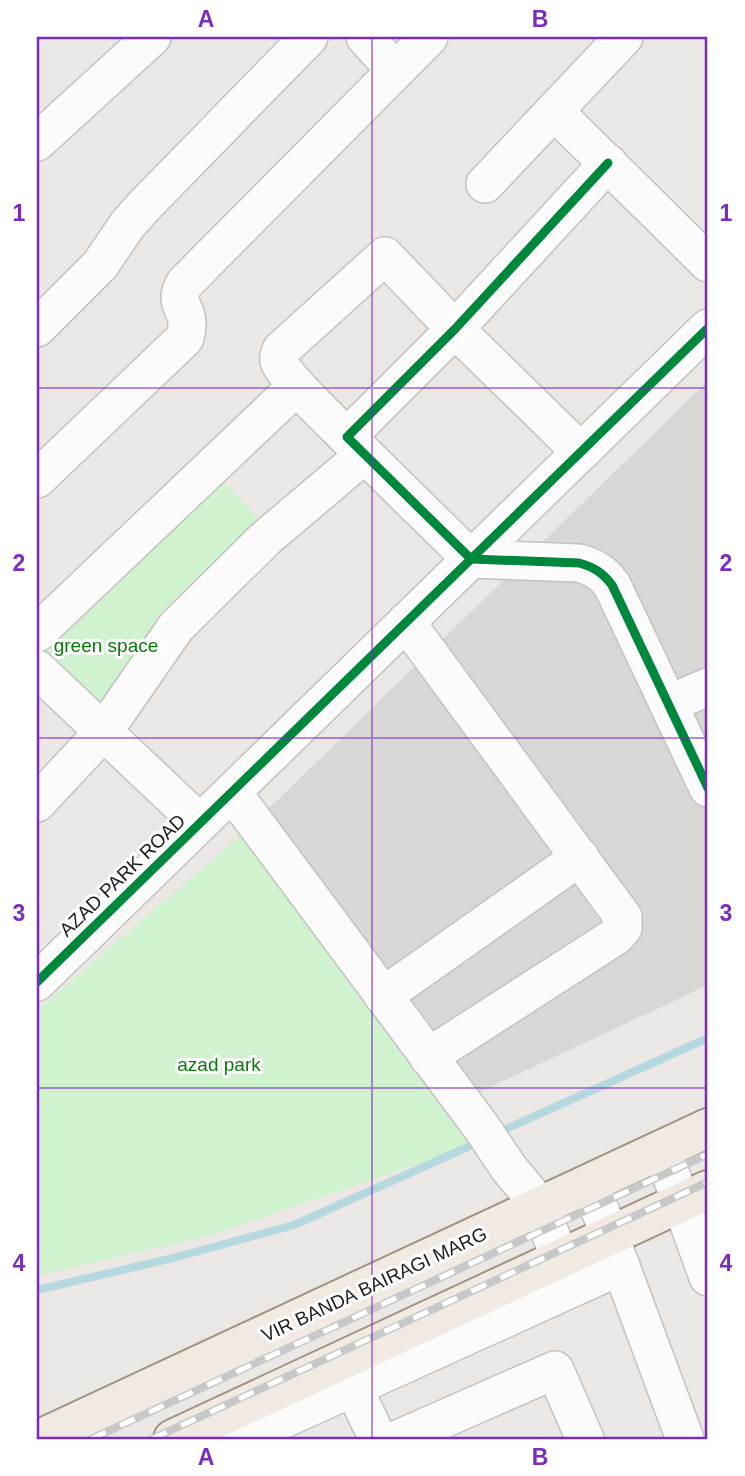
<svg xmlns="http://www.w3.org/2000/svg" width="745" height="1476" viewBox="0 0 745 1476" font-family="Helvetica,sans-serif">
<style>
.residential{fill:#d9d7d5}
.park{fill:#d0f2ce}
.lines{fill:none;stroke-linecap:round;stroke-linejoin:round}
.stream{stroke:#b6d9df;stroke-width:8}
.minor-casing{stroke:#c3c2c0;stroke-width:40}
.major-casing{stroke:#a09381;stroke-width:42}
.minor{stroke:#fcfbfb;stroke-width:37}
.major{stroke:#f0eae2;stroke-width:38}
.rail-casing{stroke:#c9c8c8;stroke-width:8}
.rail{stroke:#fff;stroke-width:5;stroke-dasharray:16;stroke-linecap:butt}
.cycleway-casing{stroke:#fff;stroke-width:13}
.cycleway{stroke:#00873e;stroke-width:9}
.grid{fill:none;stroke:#7b2cbf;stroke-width:2;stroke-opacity:0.55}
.labels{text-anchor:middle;stroke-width:6;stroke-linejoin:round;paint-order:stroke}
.park-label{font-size:19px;fill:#087b0a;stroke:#fff}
.street-label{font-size:19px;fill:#1c1c1c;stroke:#fff}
.neatline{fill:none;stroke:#7b2cbf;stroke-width:2.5}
.grid-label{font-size:23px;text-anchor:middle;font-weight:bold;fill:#7b2cbf}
</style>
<rect width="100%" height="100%" fill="#eae7e4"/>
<path class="residential" d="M 708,381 L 708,985 L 454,1104 L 248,829 Z"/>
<g class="park">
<path d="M 215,473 L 280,541 L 106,720 L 37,656 L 37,645 Z"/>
<path d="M 248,829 L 472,1145 L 211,1235 L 37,1276 L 37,1010 Z"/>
</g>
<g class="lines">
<g class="stream">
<path d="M 497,1133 L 708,1038"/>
<path d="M 37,1290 L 173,1258 L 294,1225 L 479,1142"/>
</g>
<g class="minor-casing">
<g id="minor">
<path d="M 365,37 L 395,70"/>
<path d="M 554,111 L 708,263"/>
<path d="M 37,142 L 152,37"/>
<path d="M 608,163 L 455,329 L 347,437 L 471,559 L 579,563 C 594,567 603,573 612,585 L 708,788"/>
<path d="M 485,184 L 624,37"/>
<path d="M 37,328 L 100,265 L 128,224 L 146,204 L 309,37"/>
<path d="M 347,437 C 333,423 284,377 279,361 C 278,356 279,355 281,350 L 385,256 L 455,329 L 581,452"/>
<path d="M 37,479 L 185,338 C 186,334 187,330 187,325 C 188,307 173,305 184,284 L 429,37"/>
<path d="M 406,622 L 623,917 L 623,928 L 616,936 L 428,1057"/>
<path d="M 37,633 L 297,386"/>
<path d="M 37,669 L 200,823"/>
<path d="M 668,704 L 708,687"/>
<path d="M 232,792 L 482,1128 L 508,1167 L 540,1206 L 560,1259"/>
<path d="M 37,803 L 104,731 L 176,627 L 265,539 L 364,455"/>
<path d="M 37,982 L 708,328"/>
<path d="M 383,996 L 580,857"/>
<path d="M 662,1150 L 708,1277"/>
<path d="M 590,1183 L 685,1439"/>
<path d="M 344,1368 L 378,1439"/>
<path d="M 240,1439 L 621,1266"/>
<path d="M 398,1439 L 555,1370 L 585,1439"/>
</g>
</g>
<g class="major-casing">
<g id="major">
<path d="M 40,1439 L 708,1128"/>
<path d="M 173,1439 L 708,1190"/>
</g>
</g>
<use href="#minor" class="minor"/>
<use href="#major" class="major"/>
<g class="rail-casing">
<g id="rail">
<path d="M 91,1439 L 708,1154"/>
<path d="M 152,1439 L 708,1182"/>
</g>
</g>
<use href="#rail" class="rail"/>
<g class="cycleway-casing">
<g id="cycleway">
<path d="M 608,163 L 455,329 L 347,437 L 471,559 L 579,563 C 594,567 603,573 612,585 L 708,788"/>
<path d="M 37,982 L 708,328"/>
</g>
</g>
<use href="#cycleway" class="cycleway"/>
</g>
<path class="grid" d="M 372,37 L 372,1439M 37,388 L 708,388M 37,738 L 708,738M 37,1088 L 708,1088"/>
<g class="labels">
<g class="park-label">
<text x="106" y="652">green space</text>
<text x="219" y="1071">azad park</text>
</g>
<g class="street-label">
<text transform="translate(122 875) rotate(-44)" y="7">AZAD PARK ROAD</text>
<text transform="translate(374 1284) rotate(-25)" y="7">VIR BANDA BAIRAGI MARG</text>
</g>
</g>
<rect width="745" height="1476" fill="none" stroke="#ffffff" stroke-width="77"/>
<rect x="38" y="38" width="668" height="1400" class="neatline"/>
<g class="grid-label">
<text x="206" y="27">A</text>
<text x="540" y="27">B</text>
<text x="19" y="221">1</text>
<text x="726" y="221">1</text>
<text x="19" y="571">2</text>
<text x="726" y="571">2</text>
<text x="19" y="921">3</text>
<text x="726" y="921">3</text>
<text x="19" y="1271">4</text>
<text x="726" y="1271">4</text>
<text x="206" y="1465">A</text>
<text x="540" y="1465">B</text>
</g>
</svg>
